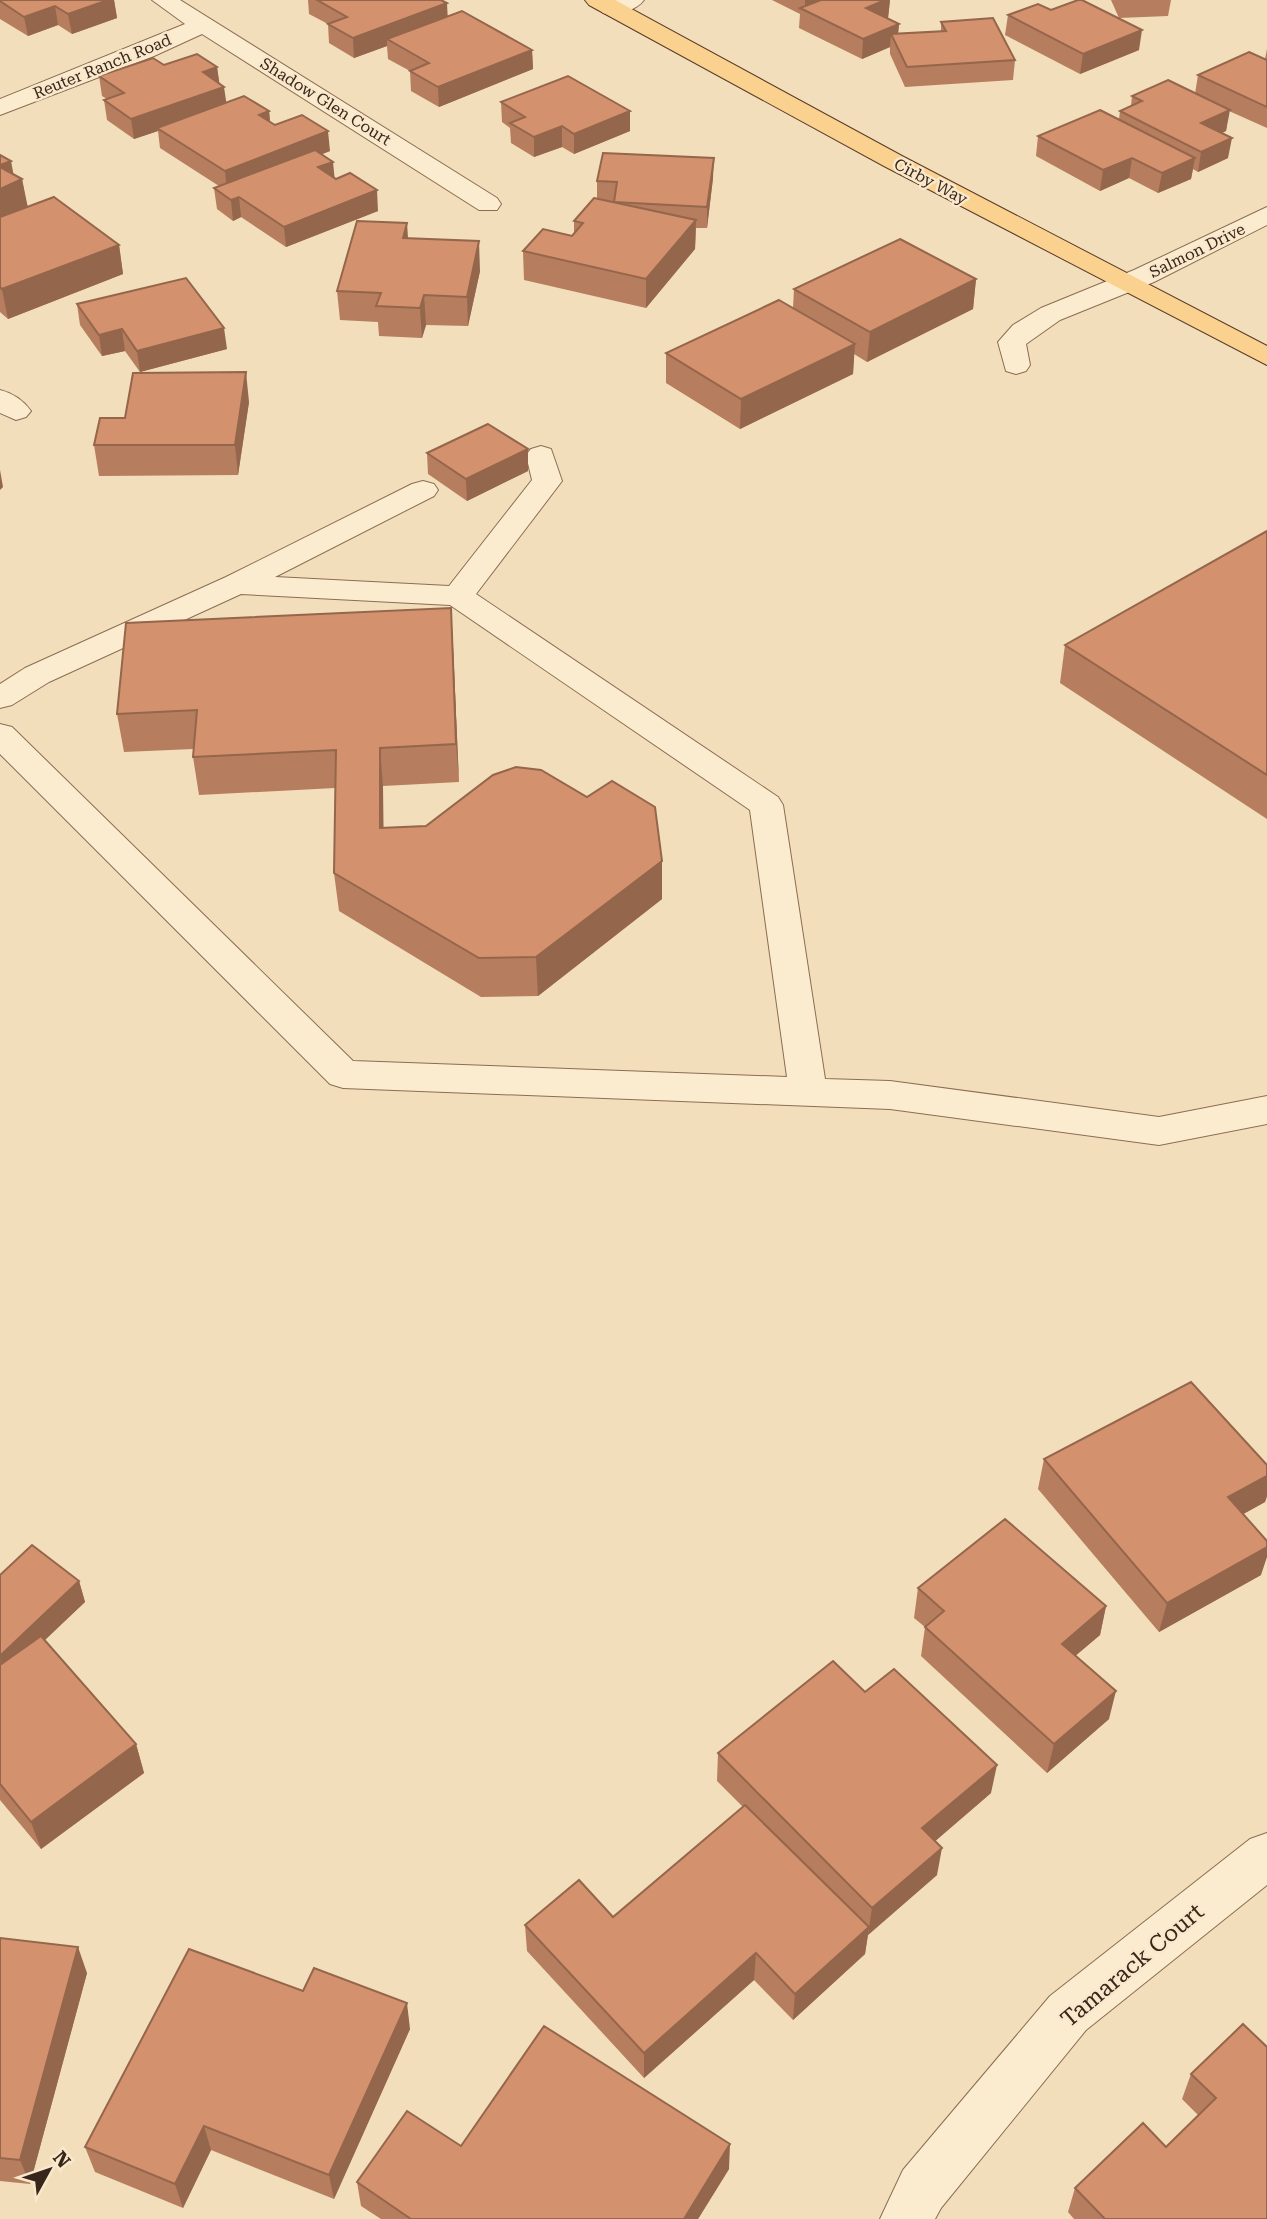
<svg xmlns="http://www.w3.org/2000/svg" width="1267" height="2219" viewBox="0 0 1267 2219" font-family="'Roboto Serif',serif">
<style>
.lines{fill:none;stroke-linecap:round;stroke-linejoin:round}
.minor-casing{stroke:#8b6d53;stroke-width:2}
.major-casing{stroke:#583b28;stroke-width:2}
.minor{fill:#fceccf;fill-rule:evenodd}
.major{fill:#fad18e;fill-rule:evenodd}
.wall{fill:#b67d5e}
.shaded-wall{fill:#94664c}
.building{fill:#d4916d;stroke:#94664c;stroke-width:2}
.labels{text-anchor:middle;stroke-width:5;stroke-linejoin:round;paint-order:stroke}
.far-street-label{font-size:16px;fill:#38261a;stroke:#f9e8cb}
.near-street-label{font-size:23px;fill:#38261a;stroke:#f9e8cb}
</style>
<rect width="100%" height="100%" fill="#f2debb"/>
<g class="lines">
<g class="minor-casing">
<g id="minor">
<path d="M 152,0 L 180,0 L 497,198 L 501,204 L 497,210 L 479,210 L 202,34 L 154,56 L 0,115 L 0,99 L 185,24 Z"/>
<path d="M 611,0 L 644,0 C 636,11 615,16 603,13 L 599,8 Z"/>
<path d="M 1267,207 L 1267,225 L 1154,282 L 1060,320 L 1026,344 L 1030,365 L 1026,371 L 1016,374 L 1006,371 L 998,342 L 1013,325 L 1041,308 L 1134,270 Z"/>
<path d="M 0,390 C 12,393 23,400 31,411 L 26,417 L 16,420 L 0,413 Z"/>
<path d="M 541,446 L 551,449 L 562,481 L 476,594 L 778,797 L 783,805 L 825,1079 L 890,1081 L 1159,1117 L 1267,1096 L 1267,1124 L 1159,1145 L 890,1109 L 343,1088 L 330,1084 L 0,754 L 0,724 L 12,727 L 353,1061 L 787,1077 L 750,810 L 450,605 L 241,594 L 49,682 L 12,705 L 0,708 L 0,684 L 25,668 L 226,577 L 412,484 L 423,481 L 434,484 L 438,490 L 434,496 L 275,577 L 449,586 L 532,480 L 526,455 L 531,449 Z"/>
<path d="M 1267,1833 L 1267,1885 L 1086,2030 L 941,2208 L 935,2219 L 880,2219 L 903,2170 L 1050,1996 L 1250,1839 Z"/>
</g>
</g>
<g class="major-casing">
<path id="major" d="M 585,0 L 615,0 L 902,156 L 1267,346 L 1267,365 L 884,166 L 589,5 Z"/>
</g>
<use href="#minor" class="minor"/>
<use href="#major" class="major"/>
</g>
<g class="wall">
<path d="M 0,0 L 114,0 L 117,18 L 72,34 L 58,25 L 28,36 L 0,19 Z"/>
<path d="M 308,0 L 441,0 L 448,17 L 532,50 L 533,69 L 439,107 L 411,91 L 410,71 L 388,59 L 387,46 L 354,58 L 329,43 L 328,24 L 309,14 Z"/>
<path d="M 772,0 L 890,0 L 888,18 L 887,18 L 899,24 L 898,34 L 941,31 L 941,22 L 1015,60 L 1013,80 L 905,87 L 890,54 L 890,47 L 862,59 L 799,28 L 800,14 Z"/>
<path d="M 1111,0 L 1171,0 L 1168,16 L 1119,18 Z"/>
<path d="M 1051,10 L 1139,50 L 1080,74 L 1005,35 L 1008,15 Z"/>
<path d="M 1267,49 L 1267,128 L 1229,111 L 1226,131 L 1222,133 L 1228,158 L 1198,172 L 1193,169 L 1191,179 L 1158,193 L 1129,178 L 1100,191 L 1036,156 L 1038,136 L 1119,119 L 1120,111 L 1131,106 L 1132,96 L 1195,94 L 1198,75 L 1265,59 Z"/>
<path d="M 217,67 L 219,83 L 226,102 L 269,111 L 270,122 L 330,151 L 322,154 L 334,178 L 378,211 L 286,247 L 241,217 L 233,221 L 217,209 L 214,188 L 219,186 L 160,148 L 158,131 L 134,139 L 107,120 L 104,100 L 107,99 L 102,96 L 99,76 Z"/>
<path d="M 501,102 L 630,111 L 630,131 L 574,154 L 562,147 L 534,157 L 511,143 L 510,128 L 502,122 Z"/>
<path d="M 0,155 L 13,174 L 22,179 L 27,207 L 119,245 L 123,274 L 8,319 L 0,312 Z"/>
<path d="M 713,178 L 707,228 L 696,228 L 695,249 L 646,308 L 524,280 L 523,251 L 572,236 L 574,233 L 574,221 L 597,199 L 597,181 Z"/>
<path d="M 408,238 L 480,271 L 468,326 L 426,325 L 422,338 L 379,336 L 378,322 L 340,320 L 337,291 Z"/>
<path d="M 976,279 L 973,309 L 867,362 L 854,354 L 853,374 L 740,429 L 666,383 L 666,353 L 793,308 L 794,289 Z"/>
<path d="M 77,304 L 227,349 L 140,372 L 125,351 L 102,356 L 80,325 Z"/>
<path d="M 249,402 L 238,475 L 99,476 L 94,445 L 125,418 Z"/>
<path d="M 528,449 L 528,471 L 467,501 L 428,474 L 427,453 Z"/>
<path d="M 1267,531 L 1267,819 L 1060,683 L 1065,645 Z"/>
<path d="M 453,646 L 459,782 L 383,786 L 383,828 L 662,861 L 662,899 L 538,996 L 481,997 L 339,911 L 334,873 L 335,788 L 199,795 L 193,757 L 193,749 L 124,752 L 117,714 Z"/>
<path d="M 1044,1459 L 1267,1465 L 1267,1496 L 1265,1502 L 1243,1514 L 1261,1575 L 1159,1632 L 1038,1489 Z"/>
<path d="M 0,1575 L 79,1581 L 85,1602 L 44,1640 L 136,1744 L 144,1773 L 41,1849 L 0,1800 Z"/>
<path d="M 918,1588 L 1106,1606 L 1100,1635 L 1075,1656 L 1109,1719 L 1047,1773 L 921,1656 L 925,1627 L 914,1618 Z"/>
<path d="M 865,1692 L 991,1793 L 935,1841 L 937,1875 L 868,1935 L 865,1954 L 793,2020 L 754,1980 L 644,2078 L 527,1951 L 525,1925 L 613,1917 L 743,1807 L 717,1781 L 718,1753 Z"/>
<path d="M 0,1938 L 87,1973 L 30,2184 L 0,2181 Z"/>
<path d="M 303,1991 L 410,2029 L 334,2199 L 211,2150 L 183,2208 L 95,2172 L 85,2147 Z"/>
<path d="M 1267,2047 L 1267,2219 L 1074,2219 L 1068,2212 L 1075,2188 L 1166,2147 L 1198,2115 L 1182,2099 L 1191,2074 Z"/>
<path d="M 461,2146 L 729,2169 L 698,2219 L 381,2219 L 361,2206 L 357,2182 Z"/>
</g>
<g class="shaded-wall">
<path d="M 108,0 L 114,0 L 117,18 L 72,34 L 68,14 Z"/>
<path d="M 805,0 L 844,0 L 805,10 Z"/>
<path d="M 885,0 L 890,0 L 888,18 L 864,28 L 866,8 Z"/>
<path d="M 447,3 L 448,23 L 387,39 L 387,46 L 354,58 L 353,38 Z"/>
<path d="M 55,6 L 58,25 L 28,36 L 24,17 Z"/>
<path d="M 899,24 L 897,44 L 891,34 L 890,47 L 862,59 L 863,39 Z"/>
<path d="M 1142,30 L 1139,50 L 1080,74 L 1083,54 Z"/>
<path d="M 532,50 L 533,69 L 439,107 L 438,87 Z"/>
<path d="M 217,67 L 220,87 L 203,72 Z"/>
<path d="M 224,87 L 227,107 L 157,128 L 158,131 L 134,139 L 131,119 Z"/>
<path d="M 1230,110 L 1226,131 L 1198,143 L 1201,123 Z"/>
<path d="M 269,111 L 271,131 L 259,115 Z"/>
<path d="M 630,111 L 630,131 L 574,154 L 574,134 Z"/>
<path d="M 562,126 L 562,147 L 534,157 L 534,137 Z"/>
<path d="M 328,131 L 330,151 L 227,192 L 225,171 Z"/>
<path d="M 1232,138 L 1228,158 L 1198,172 L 1201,152 Z"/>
<path d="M 714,158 L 713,178 L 707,228 L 707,207 Z"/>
<path d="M 1132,158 L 1129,178 L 1100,191 L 1103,170 Z"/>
<path d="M 1195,158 L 1191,179 L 1158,193 L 1162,173 Z"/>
<path d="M 11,161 L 15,182 L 22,179 L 28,208 L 0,220 L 0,165 Z"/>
<path d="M 333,162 L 335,182 L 318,167 Z"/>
<path d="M 377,190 L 378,211 L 286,247 L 284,227 Z"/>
<path d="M 239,197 L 241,217 L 233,221 L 231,200 Z"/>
<path d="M 696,220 L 695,249 L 646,308 L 646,279 Z"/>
<path d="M 407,223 L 409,252 L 403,238 Z"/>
<path d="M 479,241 L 480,271 L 468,326 L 467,297 Z"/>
<path d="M 119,245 L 123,274 L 8,319 L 2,289 Z"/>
<path d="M 976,279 L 973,309 L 867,362 L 870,332 Z"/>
<path d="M 424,295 L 426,325 L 422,338 L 420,308 Z"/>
<path d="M 224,328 L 227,349 L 140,372 L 137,351 Z"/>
<path d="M 122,329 L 125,351 L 102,356 L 99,335 Z"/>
<path d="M 855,344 L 853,374 L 740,429 L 741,399 Z"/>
<path d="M 246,372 L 249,402 L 238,475 L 235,445 Z"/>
<path d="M 528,449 L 528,471 L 467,501 L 466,479 Z"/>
<path d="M 0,470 L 3,487 L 0,490 Z"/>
<path d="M 451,608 L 453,646 L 459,782 L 456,744 Z"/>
<path d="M 380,748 L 383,786 L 384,866 L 380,828 Z"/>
<path d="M 662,861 L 662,899 L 538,996 L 536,957 Z"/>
<path d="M 1267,1476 L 1267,1496 L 1265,1502 L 1220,1527 L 1228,1497 Z"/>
<path d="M 1267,1547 L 1267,1557 L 1261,1575 L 1159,1632 L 1167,1603 Z"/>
<path d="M 79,1581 L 85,1602 L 1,1682 L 0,1656 Z"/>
<path d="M 1106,1606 L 1100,1635 L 1055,1673 L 1062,1644 Z"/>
<path d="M 1116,1691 L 1109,1719 L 1047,1773 L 1054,1744 Z"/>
<path d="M 136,1744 L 144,1773 L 41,1849 L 31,1822 Z"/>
<path d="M 997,1765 L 991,1793 L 918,1856 L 922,1828 Z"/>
<path d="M 942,1848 L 937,1875 L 868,1935 L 872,1908 Z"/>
<path d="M 869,1927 L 865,1954 L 793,2020 L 795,1994 Z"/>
<path d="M 78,1947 L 87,1973 L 30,2184 L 20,2160 Z"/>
<path d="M 756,1953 L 754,1980 L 644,2078 L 644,2053 Z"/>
<path d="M 407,2003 L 410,2029 L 334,2199 L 329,2175 Z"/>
<path d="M 204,2126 L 211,2150 L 183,2208 L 175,2184 Z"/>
<path d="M 730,2144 L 729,2169 L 698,2219 L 684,2219 Z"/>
</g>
<g class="building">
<path d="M 0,0 L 108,0 L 68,14 L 55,6 L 24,17 L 0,1 Z"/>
<path d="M 317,0 L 441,0 L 447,3 L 353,38 L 328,24 L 347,17 Z"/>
<path d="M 821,0 L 885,0 L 866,8 L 899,24 L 863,39 L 800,8 Z"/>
<path d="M 1078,0 L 1082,0 L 1142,30 L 1083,54 L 1008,15 L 1038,4 L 1051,10 Z"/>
<path d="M 462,11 L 532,50 L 438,87 L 410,71 L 429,63 L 387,39 Z"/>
<path d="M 993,18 L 1015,60 L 907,67 L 891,34 L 946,31 L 941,22 Z"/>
<path d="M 1249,52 L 1267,60 L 1267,107 L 1198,75 Z"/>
<path d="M 197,54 L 217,67 L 203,72 L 224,87 L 131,119 L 104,100 L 124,93 L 99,76 L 153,58 L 164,65 Z"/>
<path d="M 568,76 L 630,111 L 574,134 L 562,126 L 534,137 L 510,123 L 525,117 L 501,102 Z"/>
<path d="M 1168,80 L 1230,110 L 1201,123 L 1232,138 L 1201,152 L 1120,111 L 1142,101 L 1132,96 Z"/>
<path d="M 244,96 L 269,111 L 259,115 L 275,125 L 302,115 L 328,131 L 225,171 L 157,128 Z"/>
<path d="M 1100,110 L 1195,158 L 1162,173 L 1132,158 L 1103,170 L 1038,136 Z"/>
<path d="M 315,150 L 333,162 L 318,167 L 336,179 L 350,173 L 377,190 L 284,227 L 239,197 L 231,200 L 214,188 Z"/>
<path d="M 603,153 L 714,158 L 707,207 L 614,202 L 617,182 L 597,181 Z"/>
<path d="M 0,155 L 11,161 L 0,165 Z"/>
<path d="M 0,167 L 22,179 L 0,189 Z"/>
<path d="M 54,197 L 119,245 L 2,289 L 0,287 L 0,217 Z"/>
<path d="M 594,198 L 696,220 L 646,279 L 523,251 L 543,229 L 572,236 L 583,223 L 574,221 Z"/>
<path d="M 357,221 L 407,223 L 403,238 L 479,241 L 467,297 L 424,295 L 420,308 L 376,306 L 381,293 L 337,291 Z"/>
<path d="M 900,239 L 976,279 L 870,332 L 794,289 Z"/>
<path d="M 186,278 L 224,328 L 137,351 L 122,329 L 99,335 L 77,304 Z"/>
<path d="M 779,300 L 855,344 L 741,399 L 666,353 Z"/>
<path d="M 246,372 L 235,445 L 94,445 L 100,418 L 125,418 L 133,373 Z"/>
<path d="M 488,424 L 528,449 L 466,479 L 427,453 Z"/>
<path d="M 1267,531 L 1267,775 L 1065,645 Z"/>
<path d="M 451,608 L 456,744 L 380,748 L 380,828 L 426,826 L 493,775 L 516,767 L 541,770 L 587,797 L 612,781 L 655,807 L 662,861 L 536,957 L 479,958 L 334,873 L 336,750 L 193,757 L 197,710 L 117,714 L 126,623 Z"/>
<path d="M 1191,1382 L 1267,1465 L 1267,1476 L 1228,1497 L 1267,1541 L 1267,1547 L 1167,1603 L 1044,1459 Z"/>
<path d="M 1005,1519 L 1106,1606 L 1062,1644 L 1116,1691 L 1054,1744 L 925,1627 L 944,1611 L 918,1588 Z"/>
<path d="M 32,1545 L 79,1581 L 0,1656 L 0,1575 Z"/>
<path d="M 41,1636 L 136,1744 L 31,1822 L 0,1784 L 0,1665 Z"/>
<path d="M 833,1661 L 865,1692 L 894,1669 L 997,1765 L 922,1828 L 942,1848 L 872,1908 L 718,1753 Z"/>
<path d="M 745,1805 L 869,1927 L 795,1994 L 756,1953 L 644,2053 L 525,1925 L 579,1880 L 613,1917 Z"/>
<path d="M 0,1938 L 78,1947 L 20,2160 L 0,2158 Z"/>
<path d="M 189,1949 L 303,1991 L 314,1968 L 407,2003 L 329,2175 L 204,2126 L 175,2184 L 85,2147 Z"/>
<path d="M 1243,2024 L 1267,2047 L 1267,2219 L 1105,2219 L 1075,2188 L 1143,2123 L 1166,2147 L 1216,2098 L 1191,2074 Z"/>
<path d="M 544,2026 L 730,2144 L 684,2219 L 411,2219 L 357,2182 L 407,2111 L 461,2146 Z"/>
</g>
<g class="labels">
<g class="far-street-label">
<text transform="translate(102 66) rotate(-22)" y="6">Reuter Ranch Road</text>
<text transform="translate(326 101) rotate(32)" y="6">Shadow Glen Court</text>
<text transform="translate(931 181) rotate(28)" y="6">Cirby Way</text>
<text transform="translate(1197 250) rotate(-26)" y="6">Salmon Drive</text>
</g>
<g class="near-street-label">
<text transform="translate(1132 1965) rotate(-40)" y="8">Tamarack Court</text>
</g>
</g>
<g transform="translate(49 2170) rotate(50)" stroke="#f9e8cb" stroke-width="5" paint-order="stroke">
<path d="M0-5L12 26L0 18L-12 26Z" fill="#38261a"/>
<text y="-10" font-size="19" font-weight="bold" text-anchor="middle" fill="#38261a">N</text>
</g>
</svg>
